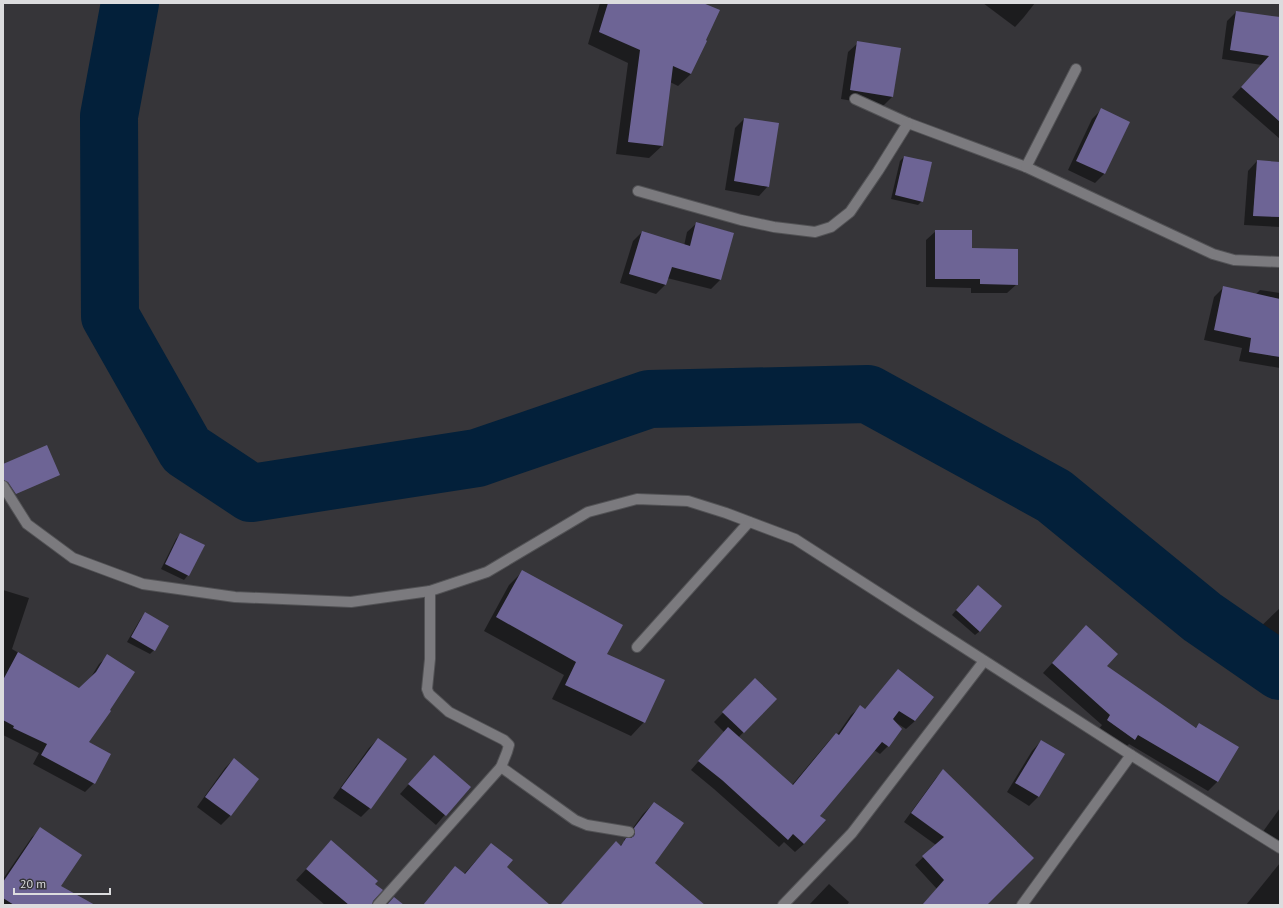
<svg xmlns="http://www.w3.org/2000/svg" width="1283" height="908" viewBox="0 0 1283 908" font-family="'PT Sans',sans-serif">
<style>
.shadow{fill:#0007}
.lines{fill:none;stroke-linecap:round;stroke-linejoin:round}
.river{stroke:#03203a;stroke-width:58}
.building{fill:#6d6495}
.minor-casing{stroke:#525255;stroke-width:12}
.minor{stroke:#7b7a7e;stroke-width:10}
</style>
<rect width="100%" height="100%" fill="#363539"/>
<g class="shadow">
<path d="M 600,3 L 701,3 L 691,74 L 678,86 L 670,82 L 662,146 L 649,158 L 616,154 L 628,63 L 588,44 Z"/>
<path d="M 983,3 L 1035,3 L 1024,17 L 1015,27 Z"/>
<path d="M 1236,12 L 1280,18 L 1280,139 L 1232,97 L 1262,65 L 1222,59 L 1227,21 Z"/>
<path d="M 858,43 L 900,49 L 892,97 L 883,106 L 841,99 L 848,52 Z"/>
<path d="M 1101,110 L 1129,123 L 1104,174 L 1095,183 L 1068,170 L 1092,119 Z"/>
<path d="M 744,119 L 768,186 L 759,196 L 725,190 L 735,128 Z"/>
<path d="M 904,157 L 922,201 L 918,205 L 891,199 L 900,161 Z"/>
<path d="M 1257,161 L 1280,163 L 1280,227 L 1244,225 L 1248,171 Z"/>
<path d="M 697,223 L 733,233 L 720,280 L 711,289 L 667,278 L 665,285 L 656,294 L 620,283 L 633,241 L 642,232 L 684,246 L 687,232 Z"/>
<path d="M 936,231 L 971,249 L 1017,284 L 1007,293 L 971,293 L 971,288 L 926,287 L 926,240 Z"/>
<path d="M 1224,287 L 1255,295 L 1260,290 L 1280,293 L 1280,368 L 1239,361 L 1242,348 L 1204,340 L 1214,297 Z"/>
<path d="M 180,534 L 188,575 L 184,580 L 161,569 L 176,539 Z"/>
<path d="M 523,571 L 605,654 L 644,722 L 631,736 L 552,699 L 564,675 L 484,631 L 509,585 Z"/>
<path d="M 3,590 L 29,598 L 12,649 L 80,689 L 88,682 L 99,664 L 108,656 L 87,743 L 94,783 L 85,792 L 33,764 L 39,753 L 3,735 Z"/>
<path d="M 973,590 L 980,631 L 975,635 L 952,615 Z"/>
<path d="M 1280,608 L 1280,653 L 1257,630 Z"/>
<path d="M 146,614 L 154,650 L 150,654 L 127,642 L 141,618 Z"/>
<path d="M 1077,636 L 1106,666 L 1195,728 L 1200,724 L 1237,748 L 1217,782 L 1208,791 L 1129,744 L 1125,748 L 1098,730 L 1102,725 L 1043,673 Z"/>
<path d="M 898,670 L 915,721 L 906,729 L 895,722 L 888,746 L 880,754 L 874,750 L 819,816 L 804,844 L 795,852 L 784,842 L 779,847 L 714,789 L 691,770 L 724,732 L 714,722 L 746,689 L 775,699 L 738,738 L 792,785 L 828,742 L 836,734 L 837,735 L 851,715 L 860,707 L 864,710 Z"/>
<path d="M 378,739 L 370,808 L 361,817 L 333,798 L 369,748 Z"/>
<path d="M 1041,741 L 1064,755 L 1038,797 L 1029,806 L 1007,792 L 1032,751 Z"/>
<path d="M 234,759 L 258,779 L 230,816 L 221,825 L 197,807 L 225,768 Z"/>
<path d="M 425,766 L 469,787 L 436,825 L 400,794 Z"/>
<path d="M 944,771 L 954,905 L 922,905 L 937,889 L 915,865 L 936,845 L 904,822 L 936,778 Z"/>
<path d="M 654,803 L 653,863 L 683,905 L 560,905 L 616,842 L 620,846 L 624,842 L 624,840 L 643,814 Z"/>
<path d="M 1280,808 L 1280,846 L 1262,833 Z"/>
<path d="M 41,829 L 59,886 L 93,905 L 3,905 L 3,879 L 32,837 Z"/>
<path d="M 491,844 L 505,868 L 549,905 L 423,905 L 445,878 L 464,874 Z"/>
<path d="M 321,853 L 374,884 L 371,905 L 325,905 L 296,880 Z"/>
<path d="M 1280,863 L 1280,905 L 1246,905 Z"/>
<path d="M 829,884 L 849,902 L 847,905 L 809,905 Z"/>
</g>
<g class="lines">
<path class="river" d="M 130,3 L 109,116 L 110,316 L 186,450 L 251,493 L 477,458 L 649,399 L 868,394 L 1054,496 L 1202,617 L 1280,671"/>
</g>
<g class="building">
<path d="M 608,3 L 703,3 L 720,10 L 706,40 L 707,41 L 691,74 L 673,66 L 663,146 L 628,142 L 640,50 L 599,32 Z"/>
<path d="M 1236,11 L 1280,17 L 1280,122 L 1241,87 L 1269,56 L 1230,50 Z"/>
<path d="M 857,41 L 901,48 L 893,97 L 850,90 Z"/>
<path d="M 1101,108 L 1130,122 L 1105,174 L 1076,161 Z"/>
<path d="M 744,118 L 779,123 L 769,187 L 734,181 Z"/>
<path d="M 904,156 L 932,162 L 923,202 L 895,195 Z"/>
<path d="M 1257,160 L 1280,162 L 1280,217 L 1253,216 Z"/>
<path d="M 696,222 L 734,233 L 721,280 L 672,267 L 666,285 L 629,274 L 642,231 L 690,246 Z"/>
<path d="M 935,230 L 972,230 L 972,248 L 1018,249 L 1018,285 L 980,284 L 980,279 L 935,279 Z"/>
<path d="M 1223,286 L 1280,299 L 1280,357 L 1249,352 L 1251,338 L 1214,330 Z"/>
<path d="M 47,445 L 60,475 L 16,494 L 8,482 L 3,480 L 3,464 Z"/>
<path d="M 180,533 L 205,545 L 189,576 L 165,564 Z"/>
<path d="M 522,570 L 623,625 L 607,654 L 665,680 L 645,723 L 565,685 L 576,662 L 496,617 Z"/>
<path d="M 978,585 L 1002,606 L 980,632 L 956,610 Z"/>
<path d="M 145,612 L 169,626 L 155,651 L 131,637 Z"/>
<path d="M 1086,625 L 1118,654 L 1107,666 L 1196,728 L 1199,723 L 1239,747 L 1218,782 L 1138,735 L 1135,740 L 1107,720 L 1110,715 L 1052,663 Z"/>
<path d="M 18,652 L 79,688 L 96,672 L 107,654 L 135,672 L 110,710 L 111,711 L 89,742 L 111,754 L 95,784 L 41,755 L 47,744 L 13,728 L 14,726 L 3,720 L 3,680 Z"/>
<path d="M 898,669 L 934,697 L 915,721 L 899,711 L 893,719 L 902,729 L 889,747 L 882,742 L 820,816 L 826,820 L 804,844 L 793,834 L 788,840 L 722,780 L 698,761 L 728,727 L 793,785 L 836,733 L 839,735 L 860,705 L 865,709 Z"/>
<path d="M 755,678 L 777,699 L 744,733 L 722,712 Z"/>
<path d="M 378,738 L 407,759 L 371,809 L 341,788 Z"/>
<path d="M 1041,740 L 1065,754 L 1039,797 L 1015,783 Z"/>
<path d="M 434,755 L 471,787 L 446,816 L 408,784 Z"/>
<path d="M 234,758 L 259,779 L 231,816 L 205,797 Z"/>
<path d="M 943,769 L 1034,858 L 987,905 L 922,905 L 944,880 L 922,856 L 944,837 L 911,813 Z"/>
<path d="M 654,802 L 684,823 L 655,863 L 705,905 L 560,905 L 616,841 L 621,846 L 626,838 L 631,838 L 634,836 L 635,833 L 634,828 Z"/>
<path d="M 40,827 L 82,855 L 61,886 L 95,905 L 14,905 L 3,898 L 3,882 Z"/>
<path d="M 331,840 L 378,881 L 375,884 L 383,890 L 373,901 L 372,905 L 349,905 L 306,869 Z"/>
<path d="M 491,843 L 513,860 L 507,867 L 550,905 L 423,905 L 455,866 L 465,874 Z"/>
<path d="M 394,897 L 404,905 L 387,905 Z"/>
</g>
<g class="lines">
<g class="minor-casing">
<g id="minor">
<path d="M 855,99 L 908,123 L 1026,167 L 1213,254 L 1234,260 L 1280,262"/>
<path d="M 1026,167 L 1076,69"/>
<path d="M 638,191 L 741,220 L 774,227 L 815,232 L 831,227 L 850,212 L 878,171 L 908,123"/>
<path d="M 3,486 L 27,524 L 73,558 L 143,584 L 235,597 L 351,602 L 430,591 L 487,572 L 588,512 L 637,499 L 688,501 L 726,513 L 795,539 L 1131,755 L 1280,848"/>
<path d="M 637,647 L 749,522"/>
<path d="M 501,767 L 575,820 L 587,825 L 629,832"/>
<path d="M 378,905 L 501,767 L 507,752 L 509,745 L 504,740 L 449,712 L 429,694 L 427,689 L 430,659 L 430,591"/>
<path d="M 783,905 L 852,833 L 984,661"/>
<path d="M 1022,905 L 1131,755"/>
</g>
</g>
<use href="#minor" class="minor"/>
</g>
<rect width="1283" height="908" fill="none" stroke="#dcdcde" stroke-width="8"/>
<path d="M14 888v6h96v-6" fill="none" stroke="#dcdcde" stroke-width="2"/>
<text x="20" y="888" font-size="12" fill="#dcdcde" stroke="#363539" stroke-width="3" paint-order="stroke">20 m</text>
</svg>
